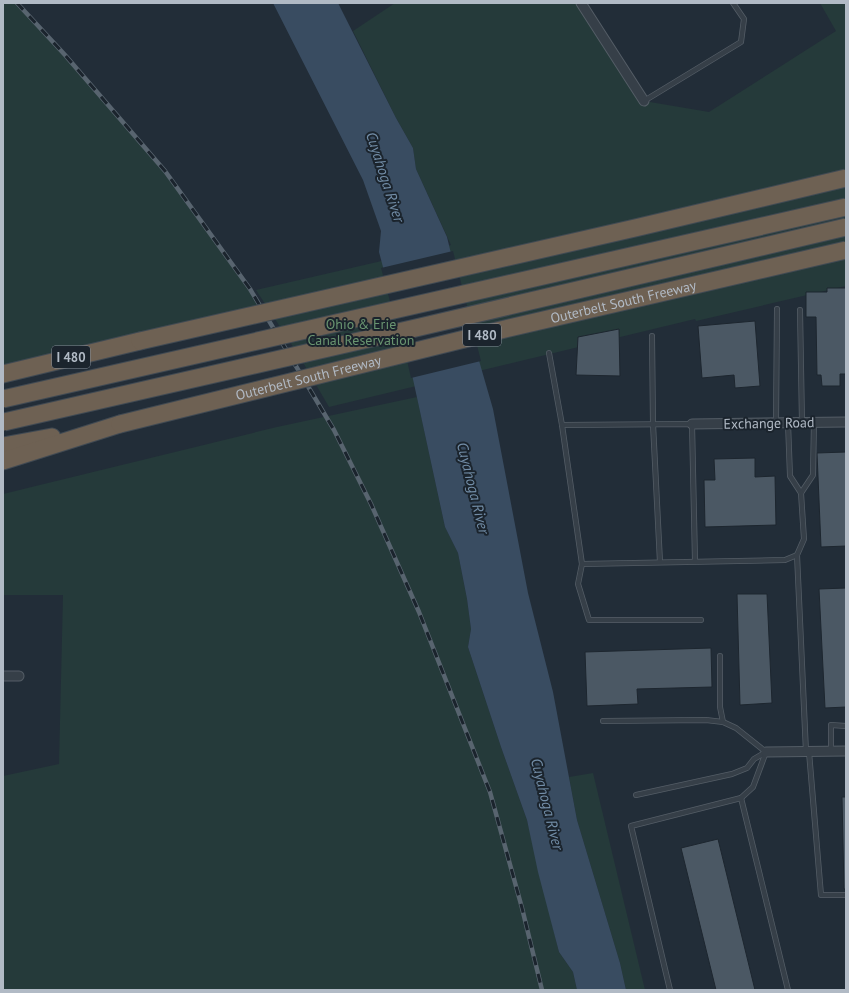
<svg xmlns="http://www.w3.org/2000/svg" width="849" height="993" viewBox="0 0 849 993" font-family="'PT Sans',sans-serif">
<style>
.green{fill:#253a3a}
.water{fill:#394c61}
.pier{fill:#222d38}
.building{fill:#4b5864;stroke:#1d262f}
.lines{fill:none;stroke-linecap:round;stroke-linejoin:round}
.service-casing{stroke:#545d66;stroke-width:6}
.minor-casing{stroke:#545d66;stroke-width:11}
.motorway-casing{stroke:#414a53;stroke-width:19}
.service{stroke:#363f48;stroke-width:4.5}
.minor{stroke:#363f48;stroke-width:9}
.motorway{stroke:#6e6153;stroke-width:17}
.rail-casing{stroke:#58646f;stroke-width:4.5}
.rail{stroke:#1b242d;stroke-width:3;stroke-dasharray:9;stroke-linecap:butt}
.motorway-bridge-casing{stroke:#414a53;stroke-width:19;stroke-linecap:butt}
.motorway-bridge{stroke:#6e6153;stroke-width:17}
.labels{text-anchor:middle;stroke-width:4;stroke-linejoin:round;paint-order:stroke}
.shield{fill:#1b242d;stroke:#848d97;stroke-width:1}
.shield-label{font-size:13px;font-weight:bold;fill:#b1bac5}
.street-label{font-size:14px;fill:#b1bac5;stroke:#1b242d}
.park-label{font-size:14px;fill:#699470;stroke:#1b242d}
.water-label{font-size:15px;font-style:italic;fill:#728da7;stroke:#1b242d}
</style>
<rect width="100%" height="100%" fill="#222d38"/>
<g class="green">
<path d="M 3,3 L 17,3 L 65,55 L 165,171 L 250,289 L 265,315 L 3,371 Z"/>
<path d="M 395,3 L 581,3 L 644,101 L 709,112 L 836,31 L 820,3 L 846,3 L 846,286 L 696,321 L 695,319 L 329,407 L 301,359 L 256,290 L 451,245 L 416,169 L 413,148 L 396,118 L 353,31 Z"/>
<path d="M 417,397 L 445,527 L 458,553 L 467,599 L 471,629 L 468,647 L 501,747 L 527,820 L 559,952 L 573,972 L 577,990 L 3,990 L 3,776 L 59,764 L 63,595 L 3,595 L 3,494 L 277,427 Z"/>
<path d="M 593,773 L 645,990 L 626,990 L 620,963 L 577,820 L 569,777 Z"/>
</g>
<path class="water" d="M 273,3 L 338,3 L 396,118 L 413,148 L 416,169 L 447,237 L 467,319 L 493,409 L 528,593 L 553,692 L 577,820 L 620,963 L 626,990 L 577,990 L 573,972 L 559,952 L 538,872 L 527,820 L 501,747 L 468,647 L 471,629 L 467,599 L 458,553 L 445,527 L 403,333 L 393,305 L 379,252 L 381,231 L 363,180 Z"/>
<path class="pier" d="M 453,251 L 481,361 L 411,378 L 401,334 L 391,305 L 381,268 Z"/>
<g class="building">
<path d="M 827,288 L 846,288 L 846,374 L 840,374 L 840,386 L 822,386 L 821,375 L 817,375 L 816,317 L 806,317 L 806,292 L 827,292 Z"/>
<path d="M 755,321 L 760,386 L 735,388 L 734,375 L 702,378 L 698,326 Z"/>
<path d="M 619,329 L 620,376 L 576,375 L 578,337 Z"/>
<path d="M 846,452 L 846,546 L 821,547 L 817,453 Z"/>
<path d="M 755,458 L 755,477 L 775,476 L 776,525 L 705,527 L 704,480 L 715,480 L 714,459 Z"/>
<path d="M 846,588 L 846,707 L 825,708 L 819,589 Z"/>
<path d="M 737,594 L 767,594 L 772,703 L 740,705 Z"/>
<path d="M 711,648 L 712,687 L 637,689 L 638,704 L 587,706 L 585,652 Z"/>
<path d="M 842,797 L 846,797 L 846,889 L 844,889 Z"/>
<path d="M 718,839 L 755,990 L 716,990 L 681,848 Z"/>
</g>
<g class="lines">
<g class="service-casing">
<g id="service">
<path d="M 644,101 L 741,42 L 744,19 L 733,3"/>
<path d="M 800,310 L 802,423"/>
<path d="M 652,336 L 653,424 L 660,562"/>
<path d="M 549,353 L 562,425 L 692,424 L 695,561"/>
<path d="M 776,423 L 777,309"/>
<path d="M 788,423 L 790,476 L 801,493 L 813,475 L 814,422"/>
<path d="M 562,425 L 582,564 L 785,560 L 797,555 L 804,539 L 801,493"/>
<path d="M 797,555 L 806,752"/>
<path d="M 582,564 L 578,584 L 589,620 L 701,620"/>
<path d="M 720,656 L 720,707 L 723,722"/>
<path d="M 603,721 L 706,720 L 723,722 L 736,728 L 766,752"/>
<path d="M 809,752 L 821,895 L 846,895"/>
<path d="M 831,752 L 831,725 L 846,726"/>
<path d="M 636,795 L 732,774 L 747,768 L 754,759 L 766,752"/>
<path d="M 741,798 L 788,990"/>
<path d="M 670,990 L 631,826 L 741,798 L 753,787 L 766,752"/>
</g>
</g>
<g class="minor-casing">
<g id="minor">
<path d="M 581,3 L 644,101"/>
<path d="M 692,424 L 846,422"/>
<path d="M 3,676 L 19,676"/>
<path d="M 766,752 L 846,751"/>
</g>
</g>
<g class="motorway-casing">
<g id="motorway">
<path d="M 3,374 L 140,341"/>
<path d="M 3,446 L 52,437"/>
<path d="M 3,461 L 120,424"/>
</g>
</g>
<use href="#service" class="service"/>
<use href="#minor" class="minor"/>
<use href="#motorway" class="motorway"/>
<g class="rail-casing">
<path id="rail" d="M 17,3 L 65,55 L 165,171 L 250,289 L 334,430 L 371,504 L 419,612 L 490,792 L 522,908 L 542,990"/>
</g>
<use href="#rail" class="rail"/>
<g class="motorway-bridge-casing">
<g id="motorway-bridge">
<path d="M 140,341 L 635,228 L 846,178"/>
<path d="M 3,399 L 846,207"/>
<path d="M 4,422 L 420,327 L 846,227"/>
<path id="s1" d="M 120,424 L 505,329 L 846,250"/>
</g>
</g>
<use href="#motorway-bridge" class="motorway-bridge"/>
</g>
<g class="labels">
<g class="shield">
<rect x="463" y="324" width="38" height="22" rx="3"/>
<rect x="52" y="346" width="38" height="22" rx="3"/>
</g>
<g class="shield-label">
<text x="482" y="340">I 480</text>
<text x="71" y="362">I 480</text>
</g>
<g class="street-label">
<text dy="5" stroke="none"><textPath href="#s1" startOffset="518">Outerbelt South Freeway</textPath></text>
<text dy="5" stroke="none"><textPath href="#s1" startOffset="194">Outerbelt South Freeway</textPath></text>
<text transform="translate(769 423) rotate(-1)" y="5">Exchange Road</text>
</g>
<g class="park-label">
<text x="361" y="329">Ohio &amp; Erie<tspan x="361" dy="16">Canal Reservation</tspan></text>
</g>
<g class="water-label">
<text transform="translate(385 177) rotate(72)" y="5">Cuyahoga River</text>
<text transform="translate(473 488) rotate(76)" y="5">Cuyahoga River</text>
<text transform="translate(547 804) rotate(76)" y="5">Cuyahoga River</text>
</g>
</g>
<rect width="849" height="993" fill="none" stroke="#b1bac5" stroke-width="8"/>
</svg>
